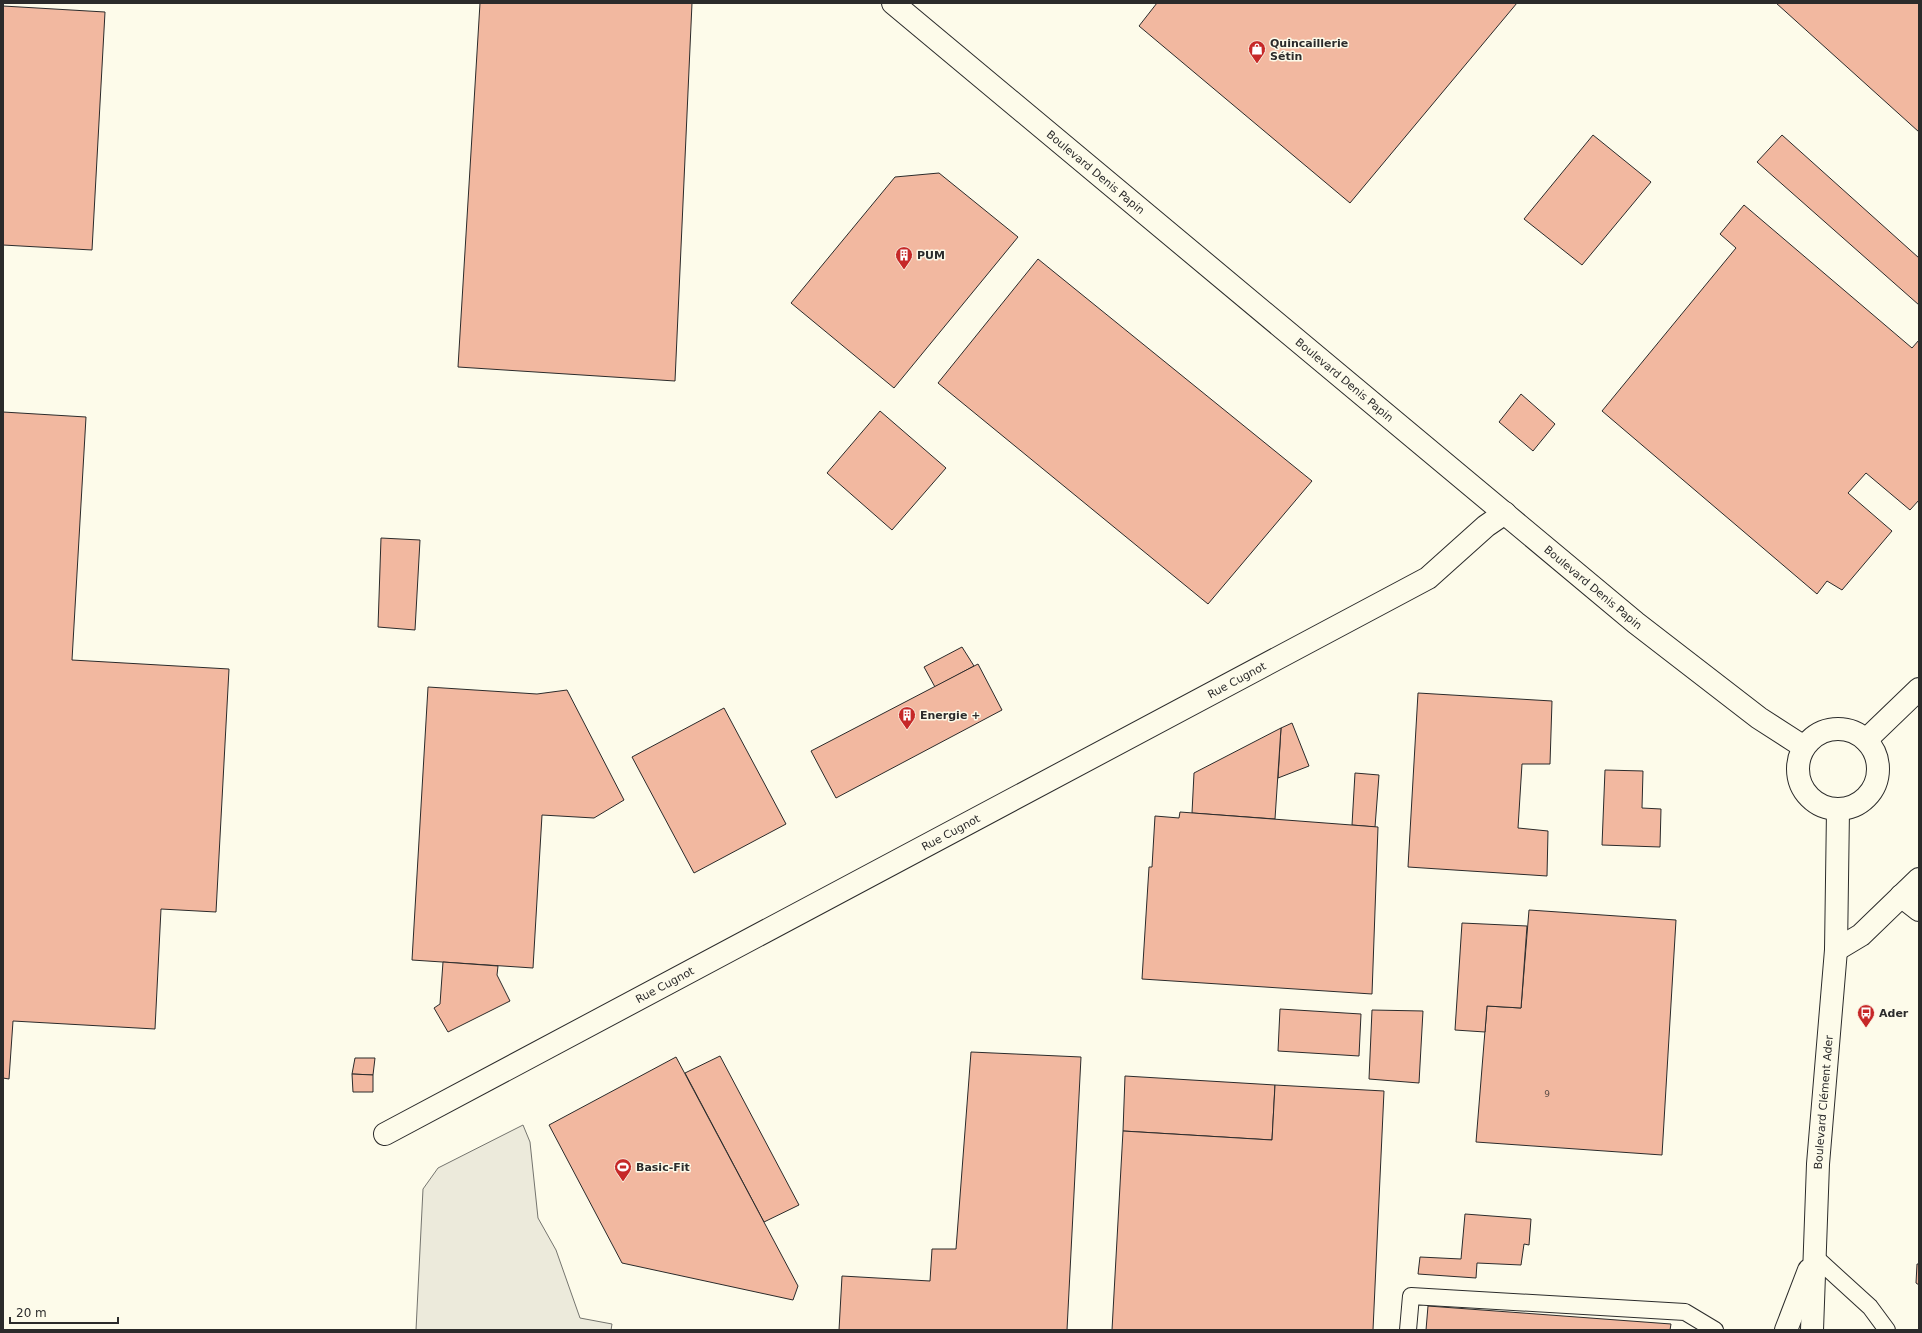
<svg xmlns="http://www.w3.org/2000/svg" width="1922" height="1333" viewBox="0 0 1922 1333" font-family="'DejaVu Sans',sans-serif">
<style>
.parking{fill:#eceadb;stroke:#74746e}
.building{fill:#f2b8a0;stroke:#2b2b2b}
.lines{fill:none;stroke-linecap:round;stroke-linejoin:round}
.lane-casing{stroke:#2b2b2b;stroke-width:18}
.street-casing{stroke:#2b2b2b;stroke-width:24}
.lane{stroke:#fdfbea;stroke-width:16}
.street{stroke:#fdfbea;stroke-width:22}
.labels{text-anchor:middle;stroke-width:3;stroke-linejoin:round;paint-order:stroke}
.number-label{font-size:9px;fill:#5d4e48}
.poi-label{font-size:11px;font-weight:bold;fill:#2b2b2b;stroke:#fdfbea;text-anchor:start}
.street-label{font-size:11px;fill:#2b2b2b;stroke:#fdfbea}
</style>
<rect width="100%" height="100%" fill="#fdfbea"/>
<path class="parking" d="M 523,1125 L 530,1142 L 538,1218 L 556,1250 L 580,1318 L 612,1324 L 611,1330 L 416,1330 L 423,1189 L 438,1168 Z"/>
<g class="building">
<path d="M 480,3 L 692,3 L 675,381 L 458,367 Z"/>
<path d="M 1157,3 L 1517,3 L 1350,203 L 1139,26 Z"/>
<path d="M 1776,3 L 1919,3 L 1919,132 Z"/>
<path d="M 3,6 L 105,12 L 92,250 L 3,245 Z"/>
<path d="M 1593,135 L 1651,182 L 1582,265 L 1524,219 Z"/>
<path d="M 1782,135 L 1919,258 L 1919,305 L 1757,162 Z"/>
<path d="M 939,173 L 1018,237 L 894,388 L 791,303 L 895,177 Z"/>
<path d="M 1744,205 L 1912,348 L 1919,340 L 1919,500 L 1910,510 L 1866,473 L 1848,493 L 1892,531 L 1842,590 L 1827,581 L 1817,594 L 1602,411 L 1736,248 L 1720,234 Z"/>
<path d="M 1038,259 L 1312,481 L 1208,604 L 938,383 Z"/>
<path d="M 1521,394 L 1555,424 L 1533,451 L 1499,422 Z"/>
<path d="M 880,411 L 946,468 L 892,530 L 827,473 Z"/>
<path d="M 3,412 L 86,417 L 72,660 L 229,669 L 216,912 L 161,909 L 155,1029 L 13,1021 L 9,1079 L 3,1078 Z"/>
<path d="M 381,538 L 420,540 L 415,630 L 378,627 Z"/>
<path d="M 962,647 L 974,666 L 935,687 L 924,667 Z"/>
<path d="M 978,664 L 1002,710 L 836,798 L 811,751 Z"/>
<path d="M 428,687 L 537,694 L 567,690 L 624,800 L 594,818 L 542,815 L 533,968 L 412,960 Z"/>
<path d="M 1418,693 L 1552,701 L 1550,764 L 1522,764 L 1518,828 L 1548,831 L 1547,876 L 1408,867 Z"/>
<path d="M 724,708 L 786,824 L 694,873 L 632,757 Z"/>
<path d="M 1292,723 L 1309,766 L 1278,778 L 1281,728 Z"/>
<path d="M 1281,728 L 1275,819 L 1192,813 L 1194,773 Z"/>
<path d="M 1605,770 L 1643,771 L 1642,808 L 1661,809 L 1660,847 L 1602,845 Z"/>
<path d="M 1355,773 L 1379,775 L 1375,827 L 1352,825 Z"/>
<path d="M 1180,812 L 1378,827 L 1372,994 L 1142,979 L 1149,867 L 1152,867 L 1155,816 L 1179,818 Z"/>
<path d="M 1529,910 L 1676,920 L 1662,1155 L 1476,1142 L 1487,1006 L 1521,1008 Z"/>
<path d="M 1462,923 L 1527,926 L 1521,1008 L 1487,1006 L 1485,1032 L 1455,1030 Z"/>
<path d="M 443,962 L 498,966 L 497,975 L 510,1001 L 448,1032 L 434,1008 L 440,1004 Z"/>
<path d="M 1280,1009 L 1361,1014 L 1359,1056 L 1278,1051 Z"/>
<path d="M 1372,1010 L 1423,1011 L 1419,1083 L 1369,1079 Z"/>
<path d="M 971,1052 L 1081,1057 L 1067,1330 L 839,1330 L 842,1276 L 930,1281 L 932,1249 L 956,1249 Z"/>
<path d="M 720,1056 L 799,1205 L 764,1222 L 685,1073 Z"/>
<path d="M 676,1057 L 798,1286 L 793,1300 L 622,1263 L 549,1125 Z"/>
<path d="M 355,1058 L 375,1058 L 373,1075 L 352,1074 Z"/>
<path d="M 352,1074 L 373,1075 L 373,1092 L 353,1092 Z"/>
<path d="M 1125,1076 L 1275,1085 L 1272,1140 L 1123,1131 Z"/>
<path d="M 1275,1085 L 1384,1091 L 1373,1330 L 1112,1330 L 1123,1131 L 1272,1140 Z"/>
<path d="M 1465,1214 L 1531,1219 L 1529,1245 L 1524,1244 L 1521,1265 L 1477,1263 L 1476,1278 L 1418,1274 L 1420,1257 L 1461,1259 Z"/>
<path d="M 1917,1264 L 1919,1264 L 1919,1285 L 1916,1283 Z"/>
<path d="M 1428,1306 L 1671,1324 L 1670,1330 L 1426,1330 Z"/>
</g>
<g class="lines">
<g class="lane-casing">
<g id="lane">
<path d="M 1814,1256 L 1870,1307 L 1887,1330"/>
<path d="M 1408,1330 L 1411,1296 L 1685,1312 L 1715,1330"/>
</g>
</g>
<g class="street-casing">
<g id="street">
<path id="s1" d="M 893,3 L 1636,623 L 1759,718 L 1804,747"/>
<circle cx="1838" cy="769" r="40"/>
<path d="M 1866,740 L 1919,689"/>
<path d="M 1901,896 L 1919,910"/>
<path d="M 1836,950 L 1861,935 L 1919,879"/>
<path id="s2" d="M 385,1134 L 1428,578 L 1486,526 L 1505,513"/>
<path d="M 1786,1330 L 1809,1270"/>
<path id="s3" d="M 1812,1330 L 1818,1164 L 1836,950 L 1838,810"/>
</g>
</g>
<use href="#lane" class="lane"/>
<use href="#street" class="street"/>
</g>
<defs>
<g id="shop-pin" transform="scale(0.9)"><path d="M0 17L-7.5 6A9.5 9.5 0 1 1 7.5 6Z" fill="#c62828" stroke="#fdfbea"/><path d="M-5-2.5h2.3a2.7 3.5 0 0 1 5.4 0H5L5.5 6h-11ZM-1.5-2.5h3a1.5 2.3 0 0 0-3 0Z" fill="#fff"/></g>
<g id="building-pin" transform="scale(0.9)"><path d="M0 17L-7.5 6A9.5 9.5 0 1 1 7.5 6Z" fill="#c62828" stroke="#fdfbea"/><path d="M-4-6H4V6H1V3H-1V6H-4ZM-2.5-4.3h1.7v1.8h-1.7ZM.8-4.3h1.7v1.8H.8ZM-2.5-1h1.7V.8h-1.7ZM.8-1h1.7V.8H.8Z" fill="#fff"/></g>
<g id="bus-pin" transform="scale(0.9)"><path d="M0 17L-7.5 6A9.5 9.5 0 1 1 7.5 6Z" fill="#c62828" stroke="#fdfbea"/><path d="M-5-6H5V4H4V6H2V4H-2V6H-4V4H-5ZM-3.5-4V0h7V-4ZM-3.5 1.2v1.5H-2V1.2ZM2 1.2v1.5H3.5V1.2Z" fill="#fff"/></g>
<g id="stadium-pin" transform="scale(0.9)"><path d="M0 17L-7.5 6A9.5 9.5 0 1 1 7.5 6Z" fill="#c62828" stroke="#fdfbea"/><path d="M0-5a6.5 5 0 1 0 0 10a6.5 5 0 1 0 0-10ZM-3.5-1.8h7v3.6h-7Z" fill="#fff"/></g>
</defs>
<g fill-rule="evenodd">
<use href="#shop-pin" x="1257" y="49"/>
<use href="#building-pin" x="904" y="255"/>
<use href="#building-pin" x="907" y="715"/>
<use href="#bus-pin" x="1866" y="1013"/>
<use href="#stadium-pin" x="623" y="1167"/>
</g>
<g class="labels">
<g class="number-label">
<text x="1547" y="1097">9</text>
</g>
<g class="poi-label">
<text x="1270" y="47">Quincaillerie<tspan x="1270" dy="13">Sétin</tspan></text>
<text x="917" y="259">PUM</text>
<text x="920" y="719">Energie +</text>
<text x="1879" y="1017">Ader</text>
<text x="636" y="1171">Basic-Fit</text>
</g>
<g class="street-label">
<text dy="4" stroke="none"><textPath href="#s1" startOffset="264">Boulevard Denis Papin</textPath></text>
<text dy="4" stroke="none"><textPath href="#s1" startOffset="588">Boulevard Denis Papin</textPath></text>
<text dy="4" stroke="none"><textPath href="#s1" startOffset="912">Boulevard Denis Papin</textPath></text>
<text dy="4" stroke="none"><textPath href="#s2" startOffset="965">Rue Cugnot</textPath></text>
<text dy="4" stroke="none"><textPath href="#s2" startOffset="641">Rue Cugnot</textPath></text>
<text dy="4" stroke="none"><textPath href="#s2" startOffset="317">Rue Cugnot</textPath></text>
<text dy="4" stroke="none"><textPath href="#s3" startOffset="228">Boulevard Clément Ader</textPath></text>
</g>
</g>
<rect width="1922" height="1333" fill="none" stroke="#2b2b2b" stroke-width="8"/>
<path d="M10 1317v6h108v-6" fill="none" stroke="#2b2b2b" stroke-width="2"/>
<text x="16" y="1317" font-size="12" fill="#2b2b2b" stroke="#fdfbea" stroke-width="3" paint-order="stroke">20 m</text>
</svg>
